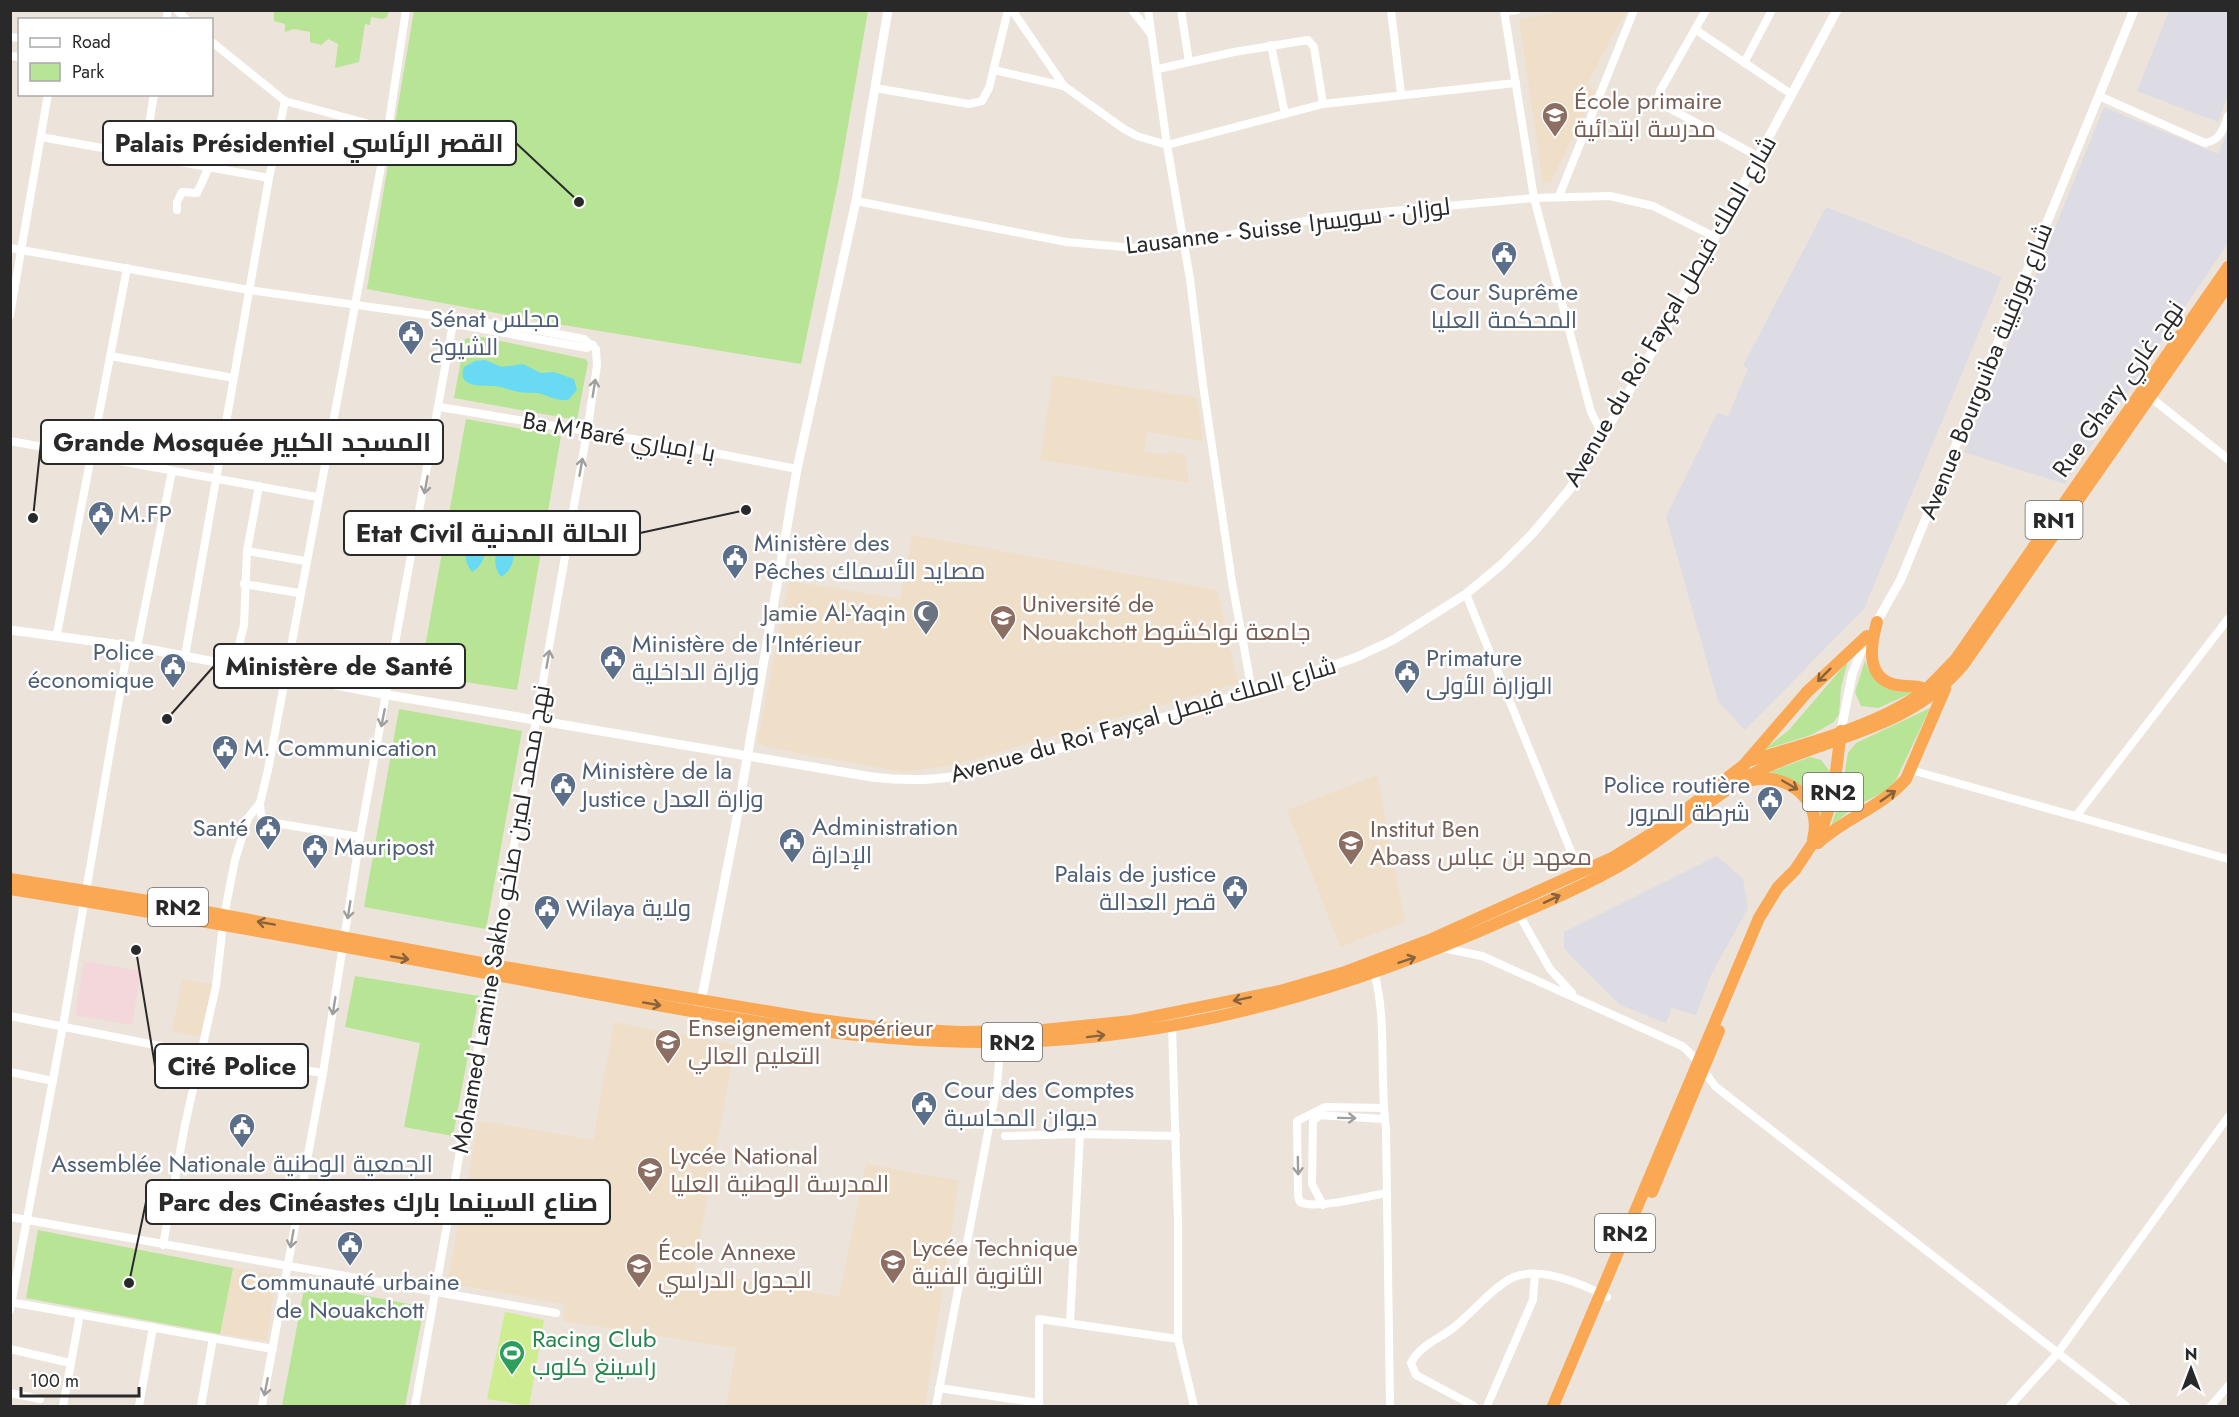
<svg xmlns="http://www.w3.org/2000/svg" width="2239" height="1417" viewBox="0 0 2239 1417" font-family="Jost,Cairo,sans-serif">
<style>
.industrial{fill:#dddce4}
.education{fill:#efdfc9}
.medical{fill:#f3d7db}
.green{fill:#b7e595}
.pitch{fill:#ceed90}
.water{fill:#69daf3}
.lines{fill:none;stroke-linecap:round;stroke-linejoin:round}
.minor{stroke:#fff;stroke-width:8}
.tertiary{stroke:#fff;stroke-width:9}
.trunk{stroke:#faa854;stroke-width:12}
.oneway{stroke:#9f9f9f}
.oneway2{stroke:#87623c}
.labels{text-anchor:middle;stroke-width:5;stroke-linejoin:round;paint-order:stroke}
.shield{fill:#fff;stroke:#696969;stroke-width:1.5}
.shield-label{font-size:22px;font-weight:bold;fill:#292929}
.education-label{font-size:24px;fill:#785e54;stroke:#fff;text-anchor:start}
.street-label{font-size:24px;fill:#292929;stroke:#fff}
.service-label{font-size:24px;fill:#4e5e75;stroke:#fff;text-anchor:start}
.worship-label{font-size:24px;fill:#5b616d;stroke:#fff;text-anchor:end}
.leisure-label{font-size:24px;fill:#27864d;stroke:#fff;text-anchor:start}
.leader{fill:none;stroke:#292929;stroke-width:2}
.callout-dot{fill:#292929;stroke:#fff;stroke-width:2}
.callout{fill:#fff;stroke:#292929;stroke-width:2}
.callout-label{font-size:26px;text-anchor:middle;font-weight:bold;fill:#292929}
</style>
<rect width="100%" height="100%" fill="#ece3da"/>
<g class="industrial">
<path d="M 2169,11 L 2228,11 L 2228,95 L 2218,122 L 2137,91 Z"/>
<path d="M 2104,107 L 2218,154 L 2228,130 L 2228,243 L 2065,484 L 1964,452 Z"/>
<path d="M 1826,207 L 2002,277 L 1864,609 L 1745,730 L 1718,701 L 1666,517 L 1717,413 L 1728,416 L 1748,369 L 1743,366 Z"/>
<path d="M 1717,856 L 1743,879 L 1748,908 L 1711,975 L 1696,1015 L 1672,1008 L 1666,1023 L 1620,1005 L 1564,949 L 1564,932 Z"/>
</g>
<g class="education">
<path d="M 1565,11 L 1626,11 L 1587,84 L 1595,92 L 1550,183 L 1543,183 L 1519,19 Z"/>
<path d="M 1053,375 L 1197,398 L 1203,441 L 1147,432 L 1144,451 L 1167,455 L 1168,452 L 1185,455 L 1189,483 L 1040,460 Z"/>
<path d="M 912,535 L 1217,590 L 1238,683 L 954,765 L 903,772 L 772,748 L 757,743 L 789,581 L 900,599 Z"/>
<path d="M 1377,775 L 1405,922 L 1340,947 L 1287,810 Z"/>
<path d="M 182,979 L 213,984 L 201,1037 L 172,1031 Z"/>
<path d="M 614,1022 L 735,1045 L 694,1271 L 839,1297 L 866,1164 L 959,1181 L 925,1406 L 726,1406 L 736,1348 L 563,1321 L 565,1304 L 447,1283 L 479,1121 L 593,1140 Z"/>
<path d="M 233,1268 L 276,1275 L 267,1341 L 220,1334 Z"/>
</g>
<path class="medical" d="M 84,961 L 141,971 L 132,1025 L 75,1015 Z"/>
<g class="green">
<path d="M 274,11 L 274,10 L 389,11 L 387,17 L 382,19 L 371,17 L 370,25 L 365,24 L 359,62 L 335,68 L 338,44 L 328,39 L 321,45 L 310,42 L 310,32 L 294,29 L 285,32 L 285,24 L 274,21 Z"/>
<path d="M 414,11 L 868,11 L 838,183 L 801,364 L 539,321 L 367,289 Z"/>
<path d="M 477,336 L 585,359 L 588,362 L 577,420 L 454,398 L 465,339 Z"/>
<path d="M 466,419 L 561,436 L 517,690 L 420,675 Z"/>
<path d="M 1848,661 L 1841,687 L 1839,714 L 1834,722 L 1811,735 L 1763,750 L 1789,730 Z"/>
<path d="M 1865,661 C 1874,686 1890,695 1916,691 L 1878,708 L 1861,706 L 1855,692 Z"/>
<path d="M 1930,708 L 1896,780 L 1886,791 L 1854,807 L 1831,826 L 1840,800 L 1848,753 L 1856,743 Z"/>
<path d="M 399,709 L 522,731 L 486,929 L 364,907 Z"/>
<path d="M 1810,757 L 1821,760 L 1831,773 L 1826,804 L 1821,817 C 1813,786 1796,784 1770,772 Z"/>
<path d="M 355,976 L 479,996 L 453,1136 L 404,1127 L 420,1043 L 345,1027 Z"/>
<path d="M 38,1230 L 233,1268 L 220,1334 L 26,1298 Z"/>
<path d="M 305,1284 L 424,1307 L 405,1406 L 282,1406 Z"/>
</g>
<path class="pitch" d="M 505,1312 L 544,1320 L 529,1406 L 487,1399 Z"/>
<g class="water">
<path d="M 485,360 L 502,367 L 523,364 L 541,373 L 554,372 L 574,379 L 577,390 L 568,400 C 553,401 546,394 537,393 C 520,393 516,392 501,387 C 490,384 455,391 464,367 L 475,361 Z"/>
<path d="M 479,535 C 488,549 486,563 472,572 C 461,558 465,544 479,535 Z"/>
<path d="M 508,540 C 517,553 515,568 501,577 C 491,564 494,549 508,540 Z"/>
</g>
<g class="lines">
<g class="minor">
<path d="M 177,10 L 187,20"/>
<path d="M 1012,10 L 1064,86 L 1124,129 L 1137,136 L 1167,145 L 1323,104 L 1516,83"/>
<path d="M 1132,10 L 1151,34"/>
<path d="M 1148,10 L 1167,145 L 1190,279 L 1203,385 L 1232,582 L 1252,691"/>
<path d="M 1181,10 L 1189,62"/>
<path d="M 1391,10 L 1401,94"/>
<path d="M 1504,10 L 1534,198 L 1591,412 L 1603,436"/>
<path d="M 1706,10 L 1660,91 L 1658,102 L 1759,157"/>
<path d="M 1505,12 L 1517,10"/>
<path d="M 166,20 L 168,10"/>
<path d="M 1696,30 L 1791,94"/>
<path d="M 10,37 L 20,38"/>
<path d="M 212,42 L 285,101 L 388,129"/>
<path d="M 1271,45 L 1285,114"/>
<path d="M 10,56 L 20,57"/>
<path d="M 1744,63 L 1772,10"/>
<path d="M 1158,69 L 1234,52 L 1308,40 L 1314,47 L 1323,104"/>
<path d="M 994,70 L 1064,86"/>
<path d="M 875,88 L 969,104 L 982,101 L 989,88 L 1008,10"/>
<path d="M 2099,96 L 2205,143 C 2221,140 2223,129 2228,116"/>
<path d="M 41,137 L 269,178"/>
<path d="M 144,155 L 154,94"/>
<path d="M 1559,196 L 1634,10"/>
<path d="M 856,201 L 1066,242 L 1136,248 L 1184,243 L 1327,217 L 1534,198 L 1610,196 L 1653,206 L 1715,237"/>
<path d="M 177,210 L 177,202 L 182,192 L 197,193 L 209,167"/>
<path d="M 10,248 L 249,290 L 537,330 L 584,339 L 596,349 L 597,366 L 587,432 L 415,1406"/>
<path d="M 10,315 L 48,94"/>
<path d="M 450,323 L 587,348 L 593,345"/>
<path d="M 110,356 L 234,378"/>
<path d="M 2150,397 L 2228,459"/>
<path d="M 440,407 L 694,449 L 797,469"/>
<path d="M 10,441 L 317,497"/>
<path d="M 247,551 L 305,561"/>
<path d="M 244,584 L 299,593"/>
<path d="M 1466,594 L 1581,876"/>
<path d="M 57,634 L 127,268"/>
<path d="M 137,647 L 172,471"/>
<path d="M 185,656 L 269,178 L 285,101"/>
<path d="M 234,665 L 244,625 L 247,551 L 259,486"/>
<path d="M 1911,770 L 2228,859"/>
<path d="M 260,803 L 261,816 L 269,822 L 360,837"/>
<path d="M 2076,816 L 2228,619"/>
<path d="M 1517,911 L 1550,969 L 1572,993"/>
<path d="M 1442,948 L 1482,956 L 1682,1046 C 1697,1057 1704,1073 1716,1087 L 2126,1406"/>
<path d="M 1373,968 C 1388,1019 1379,1075 1386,1128 L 1390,1406"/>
<path d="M 10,1016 L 200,1054 L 323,1073"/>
<path d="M 1172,1025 L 1178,1223 L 1178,1339 L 1194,1406"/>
<path d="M 10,1072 L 53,1081"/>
<path d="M 1384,1108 L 1325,1107 L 1297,1121 L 1298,1196 L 1300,1202 C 1315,1210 1367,1196 1387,1193"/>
<path d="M 1316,1115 L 1385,1119"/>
<path d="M 1319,1116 L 1313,1121 L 1312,1184 L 1323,1205"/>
<path d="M 1005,1136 L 1080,1134 L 1176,1136"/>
<path d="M 10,1217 L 556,1313"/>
<path d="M 163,1245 L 185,1125 L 216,986 L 224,916 L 235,860 L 248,818 L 260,803 L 268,770 L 388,129 L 406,10"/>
<path d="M 10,1302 L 273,1349"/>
<path d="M 10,1310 L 63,1026 L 128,646"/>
<path d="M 1070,1323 L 1080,1134"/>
<path d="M 10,1349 L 70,1363"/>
<path d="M 939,1388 L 1039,1403"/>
<path d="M 10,1393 L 40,1399"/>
<path d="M 63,1406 L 80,1314"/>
<path d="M 139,1406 L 153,1327"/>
<path d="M 201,1406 L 213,1338"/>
<path d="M 262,1406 L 323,1073 L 360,837 L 454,318"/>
<path d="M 936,1406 L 997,1085 L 1001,1039"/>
<path d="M 1039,1406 L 1039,1319 L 1178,1339"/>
<path d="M 1474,1406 L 1416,1375 L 1411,1363 C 1419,1346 1439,1339 1453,1328 C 1471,1314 1494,1286 1514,1277 C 1541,1266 1583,1284 1607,1297"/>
<path d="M 1487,1406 L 1533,1300 L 1535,1274"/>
<path d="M 2010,1406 L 2057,1354 L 2228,1117"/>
<path d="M 2211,1406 L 2228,1386"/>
</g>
<g class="tertiary">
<path d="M 1874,627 L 1901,579 L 2134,10"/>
<path d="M 10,630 L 137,647 L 388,695 L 872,777 C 913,782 949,780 990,769 L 1300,677 L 1357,657 L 1393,640 L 1466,594 L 1501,565 L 1533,533 L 1569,490 L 1603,436 L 1670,321 L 1837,10"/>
<path d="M 1841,731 L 1852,675 L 1865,641"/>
<path d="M 696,1011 L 701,1002 L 735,828 L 797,469 L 856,201 L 888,10"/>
</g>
<g class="trunk">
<path d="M 1877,622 C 1871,643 1865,675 1892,684 C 1904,688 1920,683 1929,692"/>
<path d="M 1748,761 C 1799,747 1882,724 1923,692 C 1935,682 1945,670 1956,659 L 2228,267"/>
<path d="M 1748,781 C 1785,770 1824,799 1813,839"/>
<path d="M 1818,843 C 1845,818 1882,807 1906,779 L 1945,689"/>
<path d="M 10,879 L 142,900 L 492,965 L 813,1019 L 884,1028 L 960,1032 L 1033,1031 L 1132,1021 L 1280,991 L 1342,973 L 1432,939 L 1612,858 L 1667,824 L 1744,765 L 1807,692 L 1867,636"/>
<path d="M 10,889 C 187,917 363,950 539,983 C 690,1011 845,1044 999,1042 C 1175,1041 1348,990 1507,919 C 1545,903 1584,886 1619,866 C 1661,842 1697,809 1737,783 C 1812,736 1903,737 1963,665 L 2228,285"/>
<path d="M 1652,1192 L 1719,1031"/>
<path d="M 1553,1406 L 1759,918 L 1778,887 L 1795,870 L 1822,829 L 1833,796 L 1841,731"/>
</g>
</g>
<defs><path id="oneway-shaft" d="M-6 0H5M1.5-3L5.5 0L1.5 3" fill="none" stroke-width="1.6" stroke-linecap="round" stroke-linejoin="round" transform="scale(1.5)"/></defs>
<g class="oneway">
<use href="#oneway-shaft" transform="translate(594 388) rotate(-81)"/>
<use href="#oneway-shaft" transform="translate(581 467) rotate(-80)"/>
<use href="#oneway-shaft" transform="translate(426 485) rotate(100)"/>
<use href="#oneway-shaft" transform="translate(548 659) rotate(-80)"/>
<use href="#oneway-shaft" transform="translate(383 718) rotate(101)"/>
<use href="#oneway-shaft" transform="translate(349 910) rotate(99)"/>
<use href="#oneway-shaft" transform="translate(334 1006) rotate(99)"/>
<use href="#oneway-shaft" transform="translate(1347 1118) rotate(1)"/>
<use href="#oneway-shaft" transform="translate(1298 1166) rotate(89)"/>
<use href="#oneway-shaft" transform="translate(292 1239) rotate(100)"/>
<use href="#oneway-shaft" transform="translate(266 1387) rotate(101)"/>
</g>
<g class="oneway2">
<use href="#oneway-shaft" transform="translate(1824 675) rotate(135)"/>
<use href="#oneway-shaft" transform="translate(1790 785) rotate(30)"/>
<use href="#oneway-shaft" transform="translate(1888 796) rotate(-35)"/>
<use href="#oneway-shaft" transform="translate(1552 899) rotate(-25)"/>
<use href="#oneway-shaft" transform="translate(266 923) rotate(-170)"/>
<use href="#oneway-shaft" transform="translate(400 958) rotate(10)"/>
<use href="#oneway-shaft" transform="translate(1407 960) rotate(-19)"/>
<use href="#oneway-shaft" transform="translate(1242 999) rotate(168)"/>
<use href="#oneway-shaft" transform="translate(652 1004) rotate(10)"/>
<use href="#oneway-shaft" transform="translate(1096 1036) rotate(-7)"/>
</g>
<defs>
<g id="school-pin" transform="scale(1.35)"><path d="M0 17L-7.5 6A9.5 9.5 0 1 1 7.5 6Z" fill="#8d6e63" stroke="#fff"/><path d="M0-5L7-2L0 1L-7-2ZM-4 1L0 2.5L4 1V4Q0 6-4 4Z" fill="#fff"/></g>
<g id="civic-pin" transform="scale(1.35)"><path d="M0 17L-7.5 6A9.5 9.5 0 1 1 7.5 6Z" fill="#5c6f8a" stroke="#fff"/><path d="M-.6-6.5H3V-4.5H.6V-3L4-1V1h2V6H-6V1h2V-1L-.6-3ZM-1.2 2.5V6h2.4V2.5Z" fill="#fff"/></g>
<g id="mosque-pin" transform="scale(1.35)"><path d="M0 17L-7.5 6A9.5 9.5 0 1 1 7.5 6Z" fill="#6b7280" stroke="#fff"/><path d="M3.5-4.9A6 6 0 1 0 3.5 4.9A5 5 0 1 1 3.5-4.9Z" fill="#fff"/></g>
<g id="university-pin" transform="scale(1.35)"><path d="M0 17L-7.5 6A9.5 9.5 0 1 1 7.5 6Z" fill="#8d6e63" stroke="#fff"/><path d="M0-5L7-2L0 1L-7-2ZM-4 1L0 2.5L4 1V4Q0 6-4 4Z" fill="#fff"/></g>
<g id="stadium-pin" transform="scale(1.35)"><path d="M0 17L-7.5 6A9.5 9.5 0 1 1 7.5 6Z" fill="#2e9e5b" stroke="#fff"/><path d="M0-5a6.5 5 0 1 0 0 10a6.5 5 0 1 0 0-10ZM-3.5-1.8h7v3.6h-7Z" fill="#fff"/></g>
</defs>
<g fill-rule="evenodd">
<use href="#school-pin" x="1555" y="115"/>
<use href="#civic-pin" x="1504" y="254"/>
<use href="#civic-pin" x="411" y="333"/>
<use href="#civic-pin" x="101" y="514"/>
<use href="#civic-pin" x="735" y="557"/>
<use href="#mosque-pin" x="926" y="613"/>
<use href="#university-pin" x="1003" y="618"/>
<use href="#civic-pin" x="613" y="658"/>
<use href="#civic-pin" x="173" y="666"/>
<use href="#civic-pin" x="1407" y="672"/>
<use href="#civic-pin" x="225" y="748"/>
<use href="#civic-pin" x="563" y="785"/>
<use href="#civic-pin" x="1770" y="799"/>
<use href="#civic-pin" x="268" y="828"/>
<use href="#civic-pin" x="792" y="841"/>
<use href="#university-pin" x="1351" y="843"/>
<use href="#civic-pin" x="315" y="847"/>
<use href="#civic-pin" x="1235" y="888"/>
<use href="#civic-pin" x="547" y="908"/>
<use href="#school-pin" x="668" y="1042"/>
<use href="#civic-pin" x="924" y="1104"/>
<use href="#civic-pin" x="242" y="1126"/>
<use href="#school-pin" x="650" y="1170"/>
<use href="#civic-pin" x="350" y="1244"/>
<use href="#university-pin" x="893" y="1262"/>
<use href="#school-pin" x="639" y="1266"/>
<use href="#stadium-pin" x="512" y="1353"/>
</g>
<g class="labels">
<g class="shield">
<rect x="2025.5" y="501" width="57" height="38" rx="4.5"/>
<rect x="1803" y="773" width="60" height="38" rx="4.5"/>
<rect x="148" y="888" width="60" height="38" rx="4.5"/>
<rect x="982" y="1023" width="60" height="38" rx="4.5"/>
<rect x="1595" y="1214" width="60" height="38" rx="4.5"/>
</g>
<g class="shield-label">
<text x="2054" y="528">RN1</text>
<text x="1833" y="800">RN2</text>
<text x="178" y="915">RN2</text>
<text x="1012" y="1050">RN2</text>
<text x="1625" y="1241">RN2</text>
</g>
<g class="education-label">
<text x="1574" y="109">École primaire<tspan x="1574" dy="28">مدرسة ابتدائية</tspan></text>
<text x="1022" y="612">Université de<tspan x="1022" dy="28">Nouakchott جامعة نواكشوط</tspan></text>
<text x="1370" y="837">Institut Ben<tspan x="1370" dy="28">Abass معهد بن عباس</tspan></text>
<text x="688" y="1036">Enseignement supérieur<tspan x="688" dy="28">التعليم العالي</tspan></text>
<text x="670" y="1164">Lycée National<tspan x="670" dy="28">المدرسة الوطنية العليا</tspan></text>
<text x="912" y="1256">Lycée Technique<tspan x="912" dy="28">الثانوية الفنية</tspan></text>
<text x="658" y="1260">École Annexe<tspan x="658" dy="28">الجدول الدراسي</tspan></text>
</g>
<g class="street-label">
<text transform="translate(1288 226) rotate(-7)" y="8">Lausanne - Suisse لوزان - سويسرا</text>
<text transform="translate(1670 311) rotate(-60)" y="8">Avenue du Roi Fayçal شارع الملك فيصل</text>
<text transform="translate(1986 371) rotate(-68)" y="8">Avenue Bourguiba شارع بورقيبة</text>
<text transform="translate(2118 389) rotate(-55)" y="8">Rue Ghary نهج غاري</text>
<text transform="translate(619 437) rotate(10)" y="8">Ba M'Baré با إمباري</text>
<text transform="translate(1143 720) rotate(-16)" y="8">Avenue du Roi Fayçal شارع الملك فيصل</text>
<text transform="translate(501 919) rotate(-80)" y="8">Mohamed Lamine Sakho نهج محمد لمين صاخو</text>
</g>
<g class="service-label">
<text x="1504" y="300" text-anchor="middle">Cour Suprême<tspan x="1504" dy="28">المحكمة العليا</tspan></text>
<text x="430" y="327">Sénat مجلس<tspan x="430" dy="28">الشيوخ</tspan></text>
<text x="120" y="522">M.FP</text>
<text x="754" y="551">Ministère des<tspan x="754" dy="28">Pêches مصايد الأسماك</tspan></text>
<text x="632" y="652">Ministère de l'Intérieur<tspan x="632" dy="28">وزارة الداخلية</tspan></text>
<text x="154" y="660" text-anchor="end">Police<tspan x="154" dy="28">économique</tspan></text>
<text x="1426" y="666">Primature<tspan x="1426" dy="28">الوزارة الأولى</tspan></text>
<text x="244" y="756">M. Communication</text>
<text x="582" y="779">Ministère de la<tspan x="582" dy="28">Justice وزارة العدل</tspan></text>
<text x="1750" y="793" text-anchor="end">Police routière<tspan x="1750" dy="28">شرطة المرور</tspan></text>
<text x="812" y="835">Administration<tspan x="812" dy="28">الإدارة</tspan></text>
<text x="248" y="836" text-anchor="end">Santé</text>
<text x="334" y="855">Mauripost</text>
<text x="1216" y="882" text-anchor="end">Palais de justice<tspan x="1216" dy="28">قصر العدالة</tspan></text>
<text x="566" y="916">Wilaya ولاية</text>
<text x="944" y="1098">Cour des Comptes<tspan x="944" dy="28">ديوان المحاسبة</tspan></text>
<text x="242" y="1172" text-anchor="middle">Assemblée Nationale الجمعية الوطنية</text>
<text x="350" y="1290" text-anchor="middle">Communauté urbaine<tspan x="350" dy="28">de Nouakchott</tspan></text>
</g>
<g class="worship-label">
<text x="906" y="621">Jamie Al-Yaqin</text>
</g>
<g class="leisure-label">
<text x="532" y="1347">Racing Club<tspan x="532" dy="28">راسينغ كلوب</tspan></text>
</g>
</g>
<path class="leader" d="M579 202L516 143M33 518L41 442M746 510L640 533M167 719L214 666M136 950L155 1066M129 1283L146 1202"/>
<g class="callout-dot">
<circle cx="579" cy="202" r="6"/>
<circle cx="33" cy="518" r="6"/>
<circle cx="746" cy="510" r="6"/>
<circle cx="167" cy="719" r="6"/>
<circle cx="136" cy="950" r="6"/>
<circle cx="129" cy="1283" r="6"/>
</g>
<g class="callout">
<rect x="103" y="121" width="413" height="44" rx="6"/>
<rect x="41" y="420" width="402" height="44" rx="6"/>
<rect x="344" y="511" width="296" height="44" rx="6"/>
<rect x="214" y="644" width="251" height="44" rx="6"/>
<rect x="155" y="1044" width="153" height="44" rx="6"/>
<rect x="146" y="1180" width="464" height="44" rx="6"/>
</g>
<g class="callout-label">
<text x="309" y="152">Palais Présidentiel القصر الرئاسي</text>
<text x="242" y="451">Grande Mosquée المسجد الكبير</text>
<text x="492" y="542">Etat Civil الحالة المدنية</text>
<text x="339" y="675">Ministère de Santé</text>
<text x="232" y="1075">Cité Police</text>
<text x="378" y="1211">Parc des Cinéastes صناع السينما بارك</text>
</g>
<rect width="2239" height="1417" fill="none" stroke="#292929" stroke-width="24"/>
<rect x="18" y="18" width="195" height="78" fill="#ffffff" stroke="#a9a9a9" stroke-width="1.5"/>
<rect x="30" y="38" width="30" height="9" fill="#ffffff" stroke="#a9a9a9" stroke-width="1.5"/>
<text x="72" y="48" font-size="18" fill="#292929">Road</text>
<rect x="30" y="63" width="30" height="18" fill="#b7e595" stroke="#a9a9a9" stroke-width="1.5"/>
<text x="72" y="78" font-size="18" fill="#292929">Park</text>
<g transform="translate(2191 1369)" stroke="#ffffff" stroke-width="4.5" paint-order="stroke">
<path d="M0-4.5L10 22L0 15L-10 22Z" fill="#292929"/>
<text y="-9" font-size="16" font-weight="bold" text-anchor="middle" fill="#292929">N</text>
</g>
<path d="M21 1387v9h118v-9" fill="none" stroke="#292929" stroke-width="3"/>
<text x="30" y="1387" font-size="18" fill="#292929" stroke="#ffffff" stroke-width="4.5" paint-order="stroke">100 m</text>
</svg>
